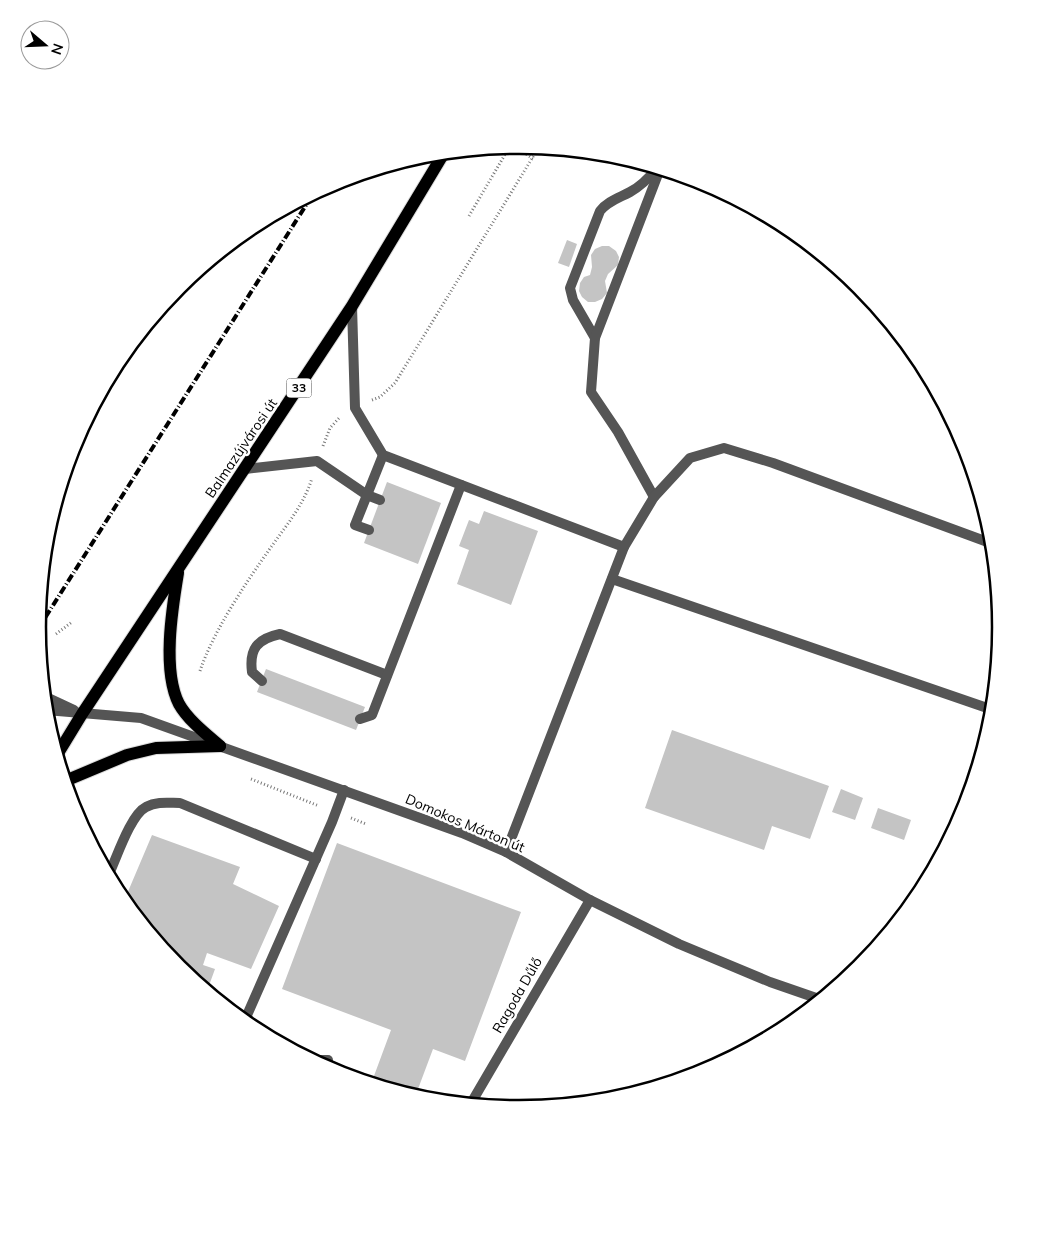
<svg xmlns="http://www.w3.org/2000/svg" width="1039" height="1255" viewBox="0 0 1039 1255" font-family="Mulish,sans-serif">
<style>
.building{fill:#c4c4c4}
.lines{fill:none;stroke-linecap:round;stroke-linejoin:round}
.primary-casing{stroke:#dbdbdb;stroke-width:14}
.path{stroke:#777;stroke-width:3;stroke-dasharray:1 2.5;stroke-linecap:butt}
.lane{stroke:#555;stroke-width:10}
.street{stroke:#555;stroke-width:10}
.primary{stroke:#000;stroke-width:12}
.rail{stroke:#000;stroke-width:4;stroke-dasharray:8 2.5 1 2.5;stroke-linecap:butt}
.labels{text-anchor:middle;stroke-width:5;stroke-linejoin:round;paint-order:stroke}
.shield{fill:#fff;stroke:#4c4c4c;stroke-width:1}
.shield-label{font-size:12px;font-weight:bold;fill:#000}
.street-label{font-size:14px;fill:#000;stroke:#fff}
.rim{fill:none;stroke:#000;stroke-width:2.5}
</style>
<rect width="100%" height="100%" fill="#fff"/>
<g class="building">
<path d="M 567,240 L 577,244 L 569,267 L 558,263 Z"/>
<path d="M 602,246 L 609,246 L 616,251 L 619,257 L 618,265 L 608,274 L 605,281 L 607,293 L 602,299 L 595,302 L 588,302 L 582,297 L 579,291 L 580,283 L 584,277 L 590,275 L 592,267 L 591,255 L 595,249 Z"/>
<path d="M 387,482 L 441,503 L 418,564 L 364,543 Z"/>
<path d="M 484,511 L 538,531 L 511,605 L 457,584 L 469,550 L 459,546 L 469,520 L 479,524 Z"/>
<path d="M 266,669 L 365,707 L 356,730 L 257,692 Z"/>
<path d="M 672,730 L 829,786 L 810,839 L 772,826 L 764,850 L 645,808 Z"/>
<path d="M 841,789 L 863,798 L 855,820 L 832,812 Z"/>
<path d="M 878,808 L 911,820 L 904,840 L 871,828 Z"/>
<path d="M 152,835 L 240,867 L 233,884 L 279,906 L 251,969 L 207,953 L 203,965 L 215,969 L 207,991 L 178,968 L 124,901 Z"/>
<path d="M 337,843 L 521,912 L 465,1061 L 433,1049 L 415,1097 L 371,1084 L 391,1030 L 282,989 Z"/>
</g>
<g class="lines">
<g class="primary-casing">
<g id="primary">
<path d="M 178,573 C 172,609 162,671 179,704 C 188,720 206,734 220,746"/>
<path d="M 57,755 L 82,714 L 352,306 L 444,153"/>
<path d="M 65,781 L 127,755 L 156,748 L 220,746"/>
</g>
</g>
<g class="path">
<path d="M 515,146 L 533,159"/>
<path d="M 469,216 L 510,146"/>
<path d="M 372,400 L 380,397 L 395,383 L 539,147"/>
<path d="M 323,446 L 330,428 L 340,417"/>
<path d="M 56,634 L 72,622"/>
<path d="M 200,671 C 213,632 245,584 269,550 C 285,527 304,505 312,478"/>
<path d="M 251,779 L 319,806"/>
<path d="M 351,818 L 366,824"/>
</g>
<g class="lane">
<path d="M 352,306 L 355,408 L 383,455 L 624,547"/>
<path d="M 595,338 L 573,300 L 570,288 L 600,211 C 608,201 619,198 630,192 C 641,186 649,178 657,168"/>
<path d="M 245,469 L 317,461 L 367,495 L 380,500"/>
<path d="M 654,497 L 618,432 L 591,392 L 595,338 L 660,169"/>
<path d="M 369,530 L 355,525 L 383,455"/>
<path d="M 612,579 L 993,710"/>
<path d="M 262,681 L 252,672 C 249,649 257,639 280,634 L 387,675"/>
<path d="M 360,719 L 372,715 L 461,485"/>
<path d="M 506,852 L 624,547 L 654,497 L 690,458 L 724,448 L 773,463 L 993,544"/>
<path d="M 108,876 C 116,860 130,815 146,807 C 157,801 169,803 180,803 L 316,859"/>
<path d="M 244,1022 L 332,822 L 344,790"/>
<path d="M 311,1060 L 328,1060"/>
</g>
<g class="street">
<path d="M 44,696 L 74,710"/>
<path d="M 46,710 L 141,718 L 462,833 L 506,852 L 590,900 L 679,944 L 770,982 L 822,1000"/>
<path d="M 470,1105 L 590,900"/>
</g>
<use href="#primary" class="primary"/>
<path class="rail" d="M 38,629 L 313,194"/>
</g>
<g class="labels">
<rect class="shield" x="286.5" y="378.5" width="25" height="19" rx="4"/>
<g class="shield-label">
<text x="299" y="392">33</text>
</g>
<g class="street-label">
<text transform="translate(241 448) rotate(-56)" y="5">Balmazújvárosi út</text>
<text transform="translate(465 823) rotate(23)" y="5">Domokos Márton út</text>
<text transform="translate(517 995) rotate(-60)" y="5">Ragoda Dűlő</text>
</g>
</g>
<path d="M0 0H1039V1255H0ZM46 627a473 473 0 1 1 946 0a473 473 0 1 1-946 0Z" fill="#fff" fill-rule="evenodd"/>
<path class="rim" d="M46 627a473 473 0 1 1 946 0a473 473 0 1 1-946 0Z"/>
<g transform="translate(45 45) rotate(109)"><circle r="24" fill="#ffffff" stroke="#999999"/>
<path d="M0-4L9 19L0 12L-9 19Z" fill="#000000"/>
<text y="-8" font-size="14" font-weight="bold" text-anchor="middle" fill="#000000">N</text>
</g>
</svg>
